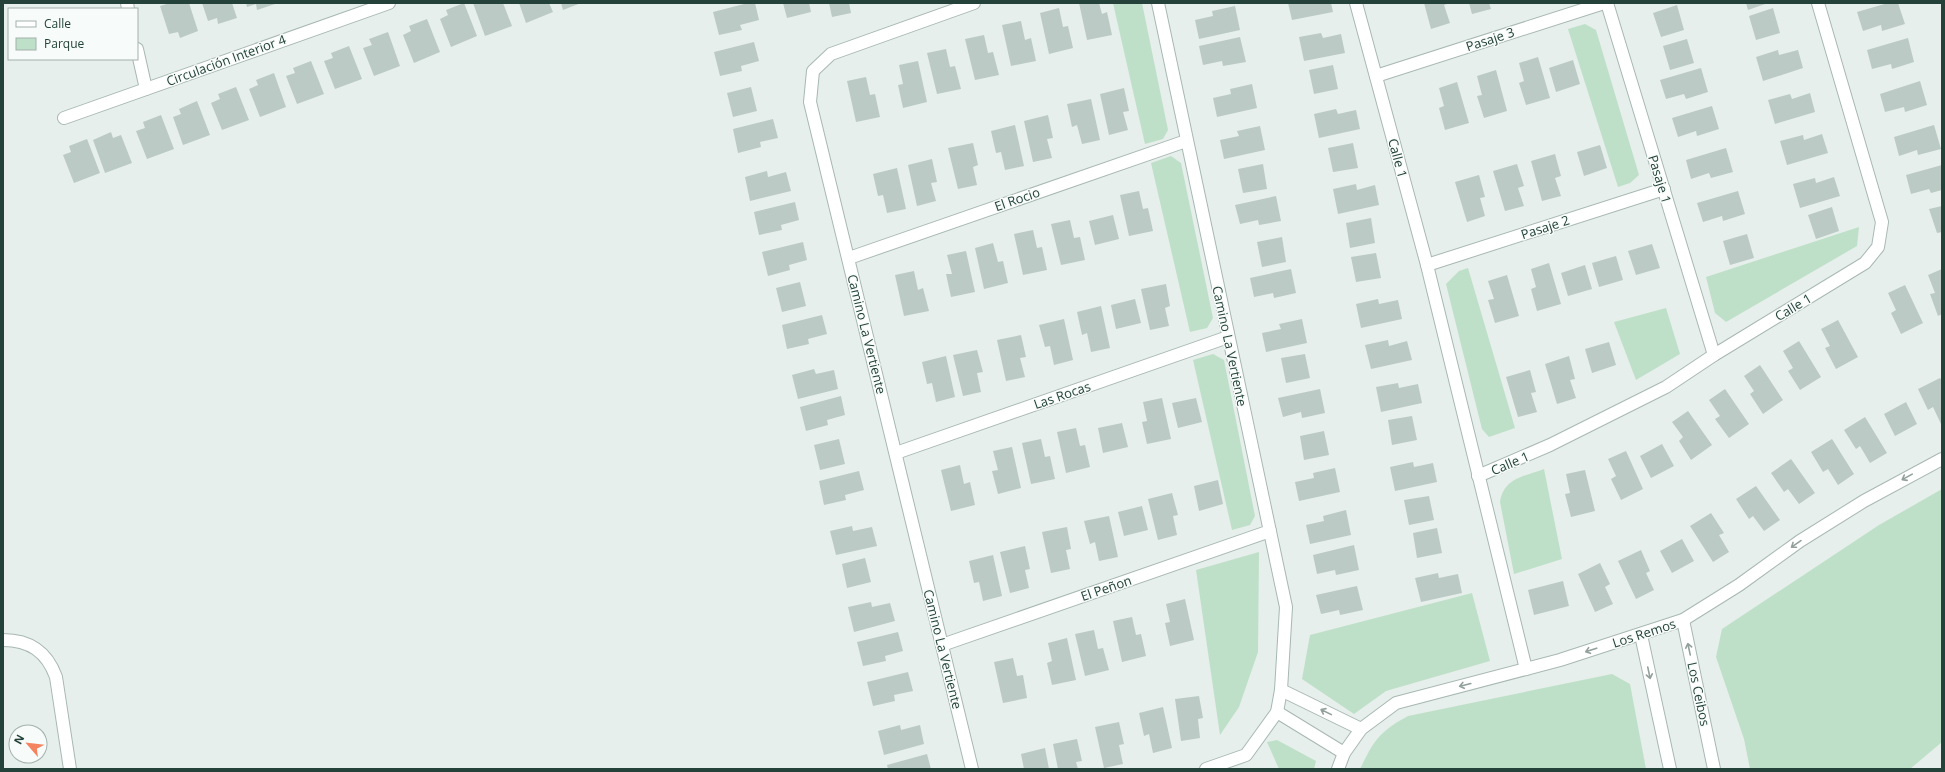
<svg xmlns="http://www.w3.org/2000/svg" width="1945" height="772" viewBox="0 0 1945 772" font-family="'Open Sans',sans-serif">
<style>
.green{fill:#bfe0c8}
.building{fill:#bbcac4}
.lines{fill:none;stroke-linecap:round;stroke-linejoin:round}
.minor-casing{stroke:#a8b8b2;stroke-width:14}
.minor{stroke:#fff;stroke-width:12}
.oneway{stroke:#92a09c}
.labels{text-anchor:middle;stroke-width:3;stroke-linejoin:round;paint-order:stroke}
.street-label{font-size:13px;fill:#24423a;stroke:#f7fbf9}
</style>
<rect width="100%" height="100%" fill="#e6efeb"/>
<g class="green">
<path d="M 1113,3 L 1142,3 L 1168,130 L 1163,139 L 1145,144 Z"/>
<path d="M 1585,24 L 1596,30 L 1639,175 L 1630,183 L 1618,187 L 1568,29 Z"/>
<path d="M 1171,156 L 1181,163 L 1213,318 L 1207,328 L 1190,332 L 1151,163 Z"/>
<path d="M 1859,227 L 1857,246 L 1726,322 L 1715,313 L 1706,277 Z"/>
<path d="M 1468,268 L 1515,428 L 1489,437 L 1482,429 L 1446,284 L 1459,271 Z"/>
<path d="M 1666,308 L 1680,354 L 1636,380 L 1614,322 Z"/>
<path d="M 1213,354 L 1224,360 L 1255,516 L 1250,525 L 1232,530 L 1193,360 Z"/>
<path d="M 1544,469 L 1562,559 L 1514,574 L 1500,502 C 1504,478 1523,477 1544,469 Z"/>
<path d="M 1942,489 L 1942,742 L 1910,769 L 1750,769 L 1744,739 L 1716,657 L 1722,629 L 1879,525 Z"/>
<path d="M 1259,552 L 1258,652 L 1239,707 L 1220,735 L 1196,570 Z"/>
<path d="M 1472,593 L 1490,661 L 1386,691 L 1354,714 L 1302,679 L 1310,635 Z"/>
<path d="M 1612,674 L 1630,684 L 1646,769 L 1360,769 C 1374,740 1379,732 1408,716 Z"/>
<path d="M 1277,740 L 1316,761 L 1314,769 L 1279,769 L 1267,742 Z"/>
</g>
<g class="building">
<path d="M 170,3 L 189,3 L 198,31 L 180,38 L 178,32 L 169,34 L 160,6 Z"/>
<path d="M 202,3 L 232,3 L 237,18 L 218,24 L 217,18 L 208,21 Z"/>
<path d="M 246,3 L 278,3 L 257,10 L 256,4 L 247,7 Z"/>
<path d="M 464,3 L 477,36 L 451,47 L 440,19 L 448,15 L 446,10 Z"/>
<path d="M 473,3 L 503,3 L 512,26 L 485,36 Z"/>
<path d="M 519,3 L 549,3 L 553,12 L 526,23 Z"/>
<path d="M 561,3 L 581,3 L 563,10 Z"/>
<path d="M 748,3 L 755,3 L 759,20 L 740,25 L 742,30 L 719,35 L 713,12 Z"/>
<path d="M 783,3 L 809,3 L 811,12 L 787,18 Z"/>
<path d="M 829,3 L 849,3 L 851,13 L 832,17 Z"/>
<path d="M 1079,3 L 1099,3 L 1102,14 L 1107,12 L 1112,35 L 1087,40 Z"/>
<path d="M 1288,3 L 1331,3 L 1333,12 L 1292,20 Z"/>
<path d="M 1424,3 L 1450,3 L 1444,5 L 1450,23 L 1431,29 Z"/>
<path d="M 1469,3 L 1489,3 L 1491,9 L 1472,14 Z"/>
<path d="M 1746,3 L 1768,3 L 1748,10 Z"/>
<path d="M 1888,3 L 1898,3 L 1905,24 L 1882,31 L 1881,25 L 1863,31 L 1857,12 Z"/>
<path d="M 1677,5 L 1684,30 L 1661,37 L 1653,13 Z"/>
<path d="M 1235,6 L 1240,30 L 1199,39 L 1195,20 L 1213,16 L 1212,11 Z"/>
<path d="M 1059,8 L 1063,27 L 1068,26 L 1073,48 L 1049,54 L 1040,13 Z"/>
<path d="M 1773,8 L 1780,33 L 1756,40 L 1749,16 Z"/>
<path d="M 427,19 L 440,52 L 414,63 L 403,35 L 411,31 L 409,26 Z"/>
<path d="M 1021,21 L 1025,40 L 1031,38 L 1036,61 L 1011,66 L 1002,25 Z"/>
<path d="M 388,32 L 400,66 L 374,76 L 363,48 L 372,45 L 369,39 Z"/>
<path d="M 1321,33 L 1323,38 L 1341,34 L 1345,53 L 1304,61 L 1299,37 Z"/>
<path d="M 984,35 L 988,53 L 993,52 L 999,75 L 975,80 L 965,39 Z"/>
<path d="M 1240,37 L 1246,62 L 1223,66 L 1222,61 L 1203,65 L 1199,46 Z"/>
<path d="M 1908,38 L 1914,62 L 1892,69 L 1891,64 L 1872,69 L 1867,50 Z"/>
<path d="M 1687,39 L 1694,63 L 1670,70 L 1663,46 Z"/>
<path d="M 754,42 L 759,61 L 741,66 L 742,71 L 720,76 L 714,52 Z"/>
<path d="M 349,46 L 362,79 L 335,89 L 324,61 L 333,58 L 331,53 Z"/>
<path d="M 946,49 L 950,67 L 955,66 L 961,89 L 937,94 L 927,53 Z"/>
<path d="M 1778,50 L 1779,55 L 1798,50 L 1803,68 L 1763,81 L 1756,57 Z"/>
<path d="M 1538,57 L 1550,98 L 1526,105 L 1519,83 L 1524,81 L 1519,63 Z"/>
<path d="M 1573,60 L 1580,84 L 1556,92 L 1549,68 Z"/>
<path d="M 311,61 L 324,94 L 297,104 L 286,76 L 295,73 L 293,68 Z"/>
<path d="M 918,61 L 927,102 L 903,108 L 898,85 L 903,84 L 899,65 Z"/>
<path d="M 1333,65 L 1338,89 L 1314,94 L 1309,70 Z"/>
<path d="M 1701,68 L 1708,92 L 1686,99 L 1684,94 L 1666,99 L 1660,80 Z"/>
<path d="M 1496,70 L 1507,111 L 1484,118 L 1477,96 L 1482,95 L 1477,76 Z"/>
<path d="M 274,73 L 286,107 L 260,117 L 249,89 L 258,85 L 256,80 Z"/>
<path d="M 866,77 L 870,95 L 875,94 L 880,117 L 856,122 L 847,81 Z"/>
<path d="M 1920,81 L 1927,105 L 1905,112 L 1904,107 L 1885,112 L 1880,94 Z"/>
<path d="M 1457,82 L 1469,123 L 1445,130 L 1439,108 L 1444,106 L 1439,88 Z"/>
<path d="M 1252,84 L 1257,108 L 1217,117 L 1213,98 L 1231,94 L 1230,89 Z"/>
<path d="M 236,87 L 249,120 L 222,130 L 211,103 L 220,99 L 218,94 Z"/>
<path d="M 751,87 L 757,111 L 733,117 L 727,93 Z"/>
<path d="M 1124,88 L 1129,111 L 1123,112 L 1128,130 L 1109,135 L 1100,94 Z"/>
<path d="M 1810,93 L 1815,112 L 1775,124 L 1768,100 L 1790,94 L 1792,99 Z"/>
<path d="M 1091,99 L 1100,140 L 1082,144 L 1077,125 L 1072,127 L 1067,104 Z"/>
<path d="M 197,101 L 210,135 L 183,145 L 173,117 L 181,114 L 179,109 Z"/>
<path d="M 1712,106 L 1719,129 L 1697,136 L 1696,131 L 1678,137 L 1672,118 Z"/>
<path d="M 1336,109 L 1338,114 L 1356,110 L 1360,129 L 1319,138 L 1314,114 Z"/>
<path d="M 161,115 L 174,149 L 147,159 L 136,131 L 145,128 L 143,122 Z"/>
<path d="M 1048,115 L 1053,138 L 1047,139 L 1052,158 L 1033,162 L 1024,121 Z"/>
<path d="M 773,119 L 778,138 L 760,142 L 761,147 L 738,153 L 733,129 Z"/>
<path d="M 1015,125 L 1024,166 L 1005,170 L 1001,152 L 996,153 L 991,131 Z"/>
<path d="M 1934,125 L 1941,149 L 1918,155 L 1917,150 L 1899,156 L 1894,137 Z"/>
<path d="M 1260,126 L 1265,150 L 1224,159 L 1220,140 L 1239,136 L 1237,131 Z"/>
<path d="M 111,132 L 113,138 L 121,135 L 132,163 L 105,173 L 93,140 Z"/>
<path d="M 1822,134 L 1828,153 L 1787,165 L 1780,141 L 1803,135 L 1804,140 Z"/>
<path d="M 87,139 L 100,173 L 74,183 L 63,155 L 71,152 L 69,146 Z"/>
<path d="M 973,143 L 978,165 L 973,167 L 977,185 L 958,189 L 948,148 Z"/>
<path d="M 1353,143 L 1358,168 L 1333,172 L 1328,148 Z"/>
<path d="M 1600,145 L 1607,168 L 1584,176 L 1577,152 Z"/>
<path d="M 1726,148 L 1733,172 L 1711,178 L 1709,173 L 1691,179 L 1686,160 Z"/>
<path d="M 1555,154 L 1561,176 L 1555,178 L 1561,196 L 1542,201 L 1531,161 Z"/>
<path d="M 932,159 L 937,182 L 931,183 L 936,201 L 917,206 L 908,165 Z"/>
<path d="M 1263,164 L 1267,189 L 1243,193 L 1238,169 Z"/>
<path d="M 1517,164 L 1524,186 L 1518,188 L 1524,206 L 1505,211 L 1493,171 Z"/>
<path d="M 1942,165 L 1942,190 L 1931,193 L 1929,189 L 1911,194 L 1906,175 Z"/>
<path d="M 897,168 L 906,209 L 887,213 L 883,195 L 878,196 L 873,174 Z"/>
<path d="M 767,171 L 768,177 L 786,172 L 791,191 L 750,201 L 745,177 Z"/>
<path d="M 1479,175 L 1485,197 L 1480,198 L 1485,216 L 1467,222 L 1455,182 Z"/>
<path d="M 1834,177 L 1840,196 L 1800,208 L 1793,184 L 1815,178 L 1816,183 Z"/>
<path d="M 1356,184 L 1357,190 L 1375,185 L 1379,205 L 1338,214 L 1333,189 Z"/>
<path d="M 1139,191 L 1143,209 L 1148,208 L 1153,231 L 1129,236 L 1120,195 Z"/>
<path d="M 1738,191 L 1745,214 L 1723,221 L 1722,216 L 1703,222 L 1697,203 Z"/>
<path d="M 1276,196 L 1281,221 L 1259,225 L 1258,220 L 1240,224 L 1235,205 Z"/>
<path d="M 795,202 L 799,220 L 781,225 L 782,230 L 759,235 L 754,212 Z"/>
<path d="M 1942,206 L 1942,232 L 1937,233 L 1929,209 Z"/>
<path d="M 1832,207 L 1839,231 L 1816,239 L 1808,215 Z"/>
<path d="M 1113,215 L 1119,239 L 1095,245 L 1089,221 Z"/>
<path d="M 1371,218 L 1375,243 L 1350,248 L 1346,223 Z"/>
<path d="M 1070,220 L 1074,238 L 1080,237 L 1085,260 L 1061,265 L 1051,224 Z"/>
<path d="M 1033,230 L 1037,248 L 1042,247 L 1047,270 L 1023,275 L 1014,234 Z"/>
<path d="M 1747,234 L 1754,258 L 1730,265 L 1723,241 Z"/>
<path d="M 1282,237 L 1286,262 L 1262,267 L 1257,242 Z"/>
<path d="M 803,242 L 807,260 L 789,265 L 790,270 L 768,276 L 762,252 Z"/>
<path d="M 993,243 L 998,262 L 1003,261 L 1008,283 L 984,289 L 975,248 Z"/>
<path d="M 1652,244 L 1660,268 L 1636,275 L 1628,251 Z"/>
<path d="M 966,251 L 975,292 L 951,297 L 946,274 L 952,274 L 947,255 Z"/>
<path d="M 1376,253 L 1381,278 L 1356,282 L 1351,257 Z"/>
<path d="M 1616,256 L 1623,280 L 1599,287 L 1592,263 Z"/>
<path d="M 1549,263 L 1561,304 L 1537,311 L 1531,289 L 1536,287 L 1531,269 Z"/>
<path d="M 1585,265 L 1592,289 L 1568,296 L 1561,273 Z"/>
<path d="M 1291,269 L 1296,293 L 1274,298 L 1273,293 L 1254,297 L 1250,278 Z"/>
<path d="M 1942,269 L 1942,314 L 1938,316 L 1930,294 L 1935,293 L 1928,275 Z"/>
<path d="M 914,271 L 918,290 L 923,288 L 929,311 L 904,316 L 895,275 Z"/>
<path d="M 1507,275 L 1519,316 L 1495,323 L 1488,300 L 1494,299 L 1488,281 Z"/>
<path d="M 800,282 L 806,306 L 782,312 L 776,288 Z"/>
<path d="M 1166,284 L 1170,306 L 1165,308 L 1169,326 L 1150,330 L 1141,289 Z"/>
<path d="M 1905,285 L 1923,323 L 1901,334 L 1891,313 L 1896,310 L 1888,293 Z"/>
<path d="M 1135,299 L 1141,323 L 1116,329 L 1111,305 Z"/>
<path d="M 1378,299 L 1379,304 L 1398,300 L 1402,319 L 1361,328 L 1356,304 Z"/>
<path d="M 1101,306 L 1110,348 L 1091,352 L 1087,333 L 1082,335 L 1077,312 Z"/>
<path d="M 822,315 L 827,334 L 808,339 L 809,344 L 787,349 L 782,325 Z"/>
<path d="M 1064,319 L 1073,360 L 1054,365 L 1050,346 L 1045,347 L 1039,325 Z"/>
<path d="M 1302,319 L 1307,343 L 1266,352 L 1262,333 L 1281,329 L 1279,324 Z"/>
<path d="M 1838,320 L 1858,357 L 1836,369 L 1825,348 L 1830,346 L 1821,329 Z"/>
<path d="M 1021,335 L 1026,357 L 1020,358 L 1025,377 L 1006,381 L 997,340 Z"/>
<path d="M 1388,340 L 1389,346 L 1407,341 L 1412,360 L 1371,369 L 1365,345 Z"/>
<path d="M 1799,341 L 1821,377 L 1800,390 L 1788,371 L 1793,368 L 1783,351 Z"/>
<path d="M 1609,342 L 1616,365 L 1592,373 L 1585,349 Z"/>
<path d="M 977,350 L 983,372 L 977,373 L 981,392 L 963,396 L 953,355 Z"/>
<path d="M 1305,354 L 1310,378 L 1286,383 L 1281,358 Z"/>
<path d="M 946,356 L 955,397 L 936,402 L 932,383 L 927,384 L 922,362 Z"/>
<path d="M 1569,356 L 1575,379 L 1570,380 L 1576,398 L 1557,404 L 1545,364 Z"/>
<path d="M 1760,365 L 1783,400 L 1763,414 L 1750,394 L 1754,391 L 1744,376 Z"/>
<path d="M 814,369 L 816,374 L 834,370 L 838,389 L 798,399 L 792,375 Z"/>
<path d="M 1530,370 L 1536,392 L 1531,393 L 1537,412 L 1518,417 L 1506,377 Z"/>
<path d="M 1940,378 L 1942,381 L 1941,424 L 1933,407 L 1928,410 L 1918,389 Z"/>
<path d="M 1398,383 L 1399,388 L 1418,384 L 1422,403 L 1381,412 L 1376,387 Z"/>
<path d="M 1320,389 L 1325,413 L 1302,418 L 1301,412 L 1283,417 L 1278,398 Z"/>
<path d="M 1725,389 L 1749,424 L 1729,438 L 1715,419 L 1720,416 L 1709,400 Z"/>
<path d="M 841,396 L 845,415 L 827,420 L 828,425 L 806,431 L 800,407 Z"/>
<path d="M 1162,398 L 1171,439 L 1147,444 L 1142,422 L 1147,421 L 1143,402 Z"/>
<path d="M 1196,398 L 1202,422 L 1178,428 L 1172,403 Z"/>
<path d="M 1906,402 L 1917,424 L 1895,436 L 1884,414 Z"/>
<path d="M 1688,411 L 1712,445 L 1691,460 L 1679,441 L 1683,437 L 1672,422 Z"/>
<path d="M 1412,416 L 1417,440 L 1392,445 L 1388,420 Z"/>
<path d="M 1865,417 L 1887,453 L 1870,463 L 1860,446 L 1856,449 L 1844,430 Z"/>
<path d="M 1122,423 L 1128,447 L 1103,453 L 1098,428 Z"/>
<path d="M 1076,428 L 1080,446 L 1085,445 L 1090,467 L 1066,473 L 1057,432 Z"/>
<path d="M 1324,431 L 1329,455 L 1304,460 L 1300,436 Z"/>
<path d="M 839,439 L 845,464 L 820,470 L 814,445 Z"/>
<path d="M 1041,439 L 1045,457 L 1050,456 L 1055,479 L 1031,484 L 1022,443 Z"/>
<path d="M 1832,439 L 1854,474 L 1838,485 L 1828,469 L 1823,472 L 1811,452 Z"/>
<path d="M 1662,444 L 1674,466 L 1651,478 L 1640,456 Z"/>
<path d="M 1012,447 L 1021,488 L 998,494 L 992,471 L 998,470 L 993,451 Z"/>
<path d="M 1626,451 L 1643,489 L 1621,500 L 1611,479 L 1616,476 L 1608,459 Z"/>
<path d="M 1791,459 L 1815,493 L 1799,504 L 1788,489 L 1784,492 L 1771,473 Z"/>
<path d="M 1413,462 L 1414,467 L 1433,463 L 1437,482 L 1395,491 L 1390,467 Z"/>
<path d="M 960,465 L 964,484 L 970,482 L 975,505 L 951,511 L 941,470 Z"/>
<path d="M 1335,468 L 1340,492 L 1299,501 L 1295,482 L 1314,478 L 1313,473 Z"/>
<path d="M 1585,470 L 1595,511 L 1571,517 L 1565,494 L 1570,493 L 1566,474 Z"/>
<path d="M 859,471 L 864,490 L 845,495 L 846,500 L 824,505 L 819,481 Z"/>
<path d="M 1218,480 L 1223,504 L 1199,511 L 1194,486 Z"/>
<path d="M 1756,486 L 1780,520 L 1764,531 L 1753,516 L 1749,519 L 1736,499 Z"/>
<path d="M 1172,493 L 1178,515 L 1173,516 L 1177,535 L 1158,540 L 1148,499 Z"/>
<path d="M 1429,496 L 1434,520 L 1409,525 L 1404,500 Z"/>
<path d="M 1142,506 L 1148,530 L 1124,536 L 1118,512 Z"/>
<path d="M 1346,510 L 1351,535 L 1310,544 L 1306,525 L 1324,521 L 1323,516 Z"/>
<path d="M 1711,513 L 1724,533 L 1719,535 L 1729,552 L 1713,562 L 1690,526 Z"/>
<path d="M 1109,516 L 1118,557 L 1099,561 L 1095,542 L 1090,544 L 1084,521 Z"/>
<path d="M 852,526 L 853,531 L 872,527 L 877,546 L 836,555 L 830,531 Z"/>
<path d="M 1067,527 L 1071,549 L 1066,550 L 1070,569 L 1051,573 L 1042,532 Z"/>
<path d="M 1437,528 L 1442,553 L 1417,558 L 1413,533 Z"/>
<path d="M 1682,539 L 1694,561 L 1672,573 L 1660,551 Z"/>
<path d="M 1354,545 L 1359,570 L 1336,575 L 1335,570 L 1317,574 L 1313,555 Z"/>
<path d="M 1025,546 L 1030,569 L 1025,570 L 1029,588 L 1010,593 L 1000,552 Z"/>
<path d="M 1641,550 L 1650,571 L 1646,573 L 1654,590 L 1636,599 L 1618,561 Z"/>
<path d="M 993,555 L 1002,596 L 983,601 L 979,582 L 974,583 L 969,561 Z"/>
<path d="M 865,558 L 871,582 L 847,588 L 842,564 Z"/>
<path d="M 1600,563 L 1610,584 L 1605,587 L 1613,604 L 1595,612 L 1578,574 Z"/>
<path d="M 1438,573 L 1439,578 L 1458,574 L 1462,593 L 1421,602 L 1415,578 Z"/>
<path d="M 1563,581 L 1569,606 L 1534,615 L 1528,590 Z"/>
<path d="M 1357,586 L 1363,610 L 1340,615 L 1339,610 L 1321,614 L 1316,595 Z"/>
<path d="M 1185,599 L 1194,640 L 1170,646 L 1165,623 L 1170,622 L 1166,604 Z"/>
<path d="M 871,602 L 872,607 L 890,603 L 895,621 L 854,632 L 848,607 Z"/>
<path d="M 1132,617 L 1136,635 L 1141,634 L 1146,656 L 1122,662 L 1113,621 Z"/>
<path d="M 1094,630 L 1098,649 L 1103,648 L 1109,670 L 1085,676 L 1075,634 Z"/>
<path d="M 898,632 L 903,651 L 885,656 L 886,661 L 863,666 L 857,642 Z"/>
<path d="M 1067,638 L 1076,680 L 1052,685 L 1047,663 L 1052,661 L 1048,643 Z"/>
<path d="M 1013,658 L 1017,676 L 1023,675 L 1027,698 L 1003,703 L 994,662 Z"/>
<path d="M 908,672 L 913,691 L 894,695 L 895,701 L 873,706 L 867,682 Z"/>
<path d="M 1199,696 L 1203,718 L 1198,719 L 1200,738 L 1181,741 L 1175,699 Z"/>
<path d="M 1163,707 L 1172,748 L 1153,753 L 1149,734 L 1144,736 L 1139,713 Z"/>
<path d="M 1119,722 L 1124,744 L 1119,745 L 1123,764 L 1104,768 L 1095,727 Z"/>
<path d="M 900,725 L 901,730 L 920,725 L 924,744 L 884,755 L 878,731 Z"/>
<path d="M 1077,739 L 1082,761 L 1076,762 L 1078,769 L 1058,769 L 1053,744 Z"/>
<path d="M 1045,748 L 1049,769 L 1024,769 L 1021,754 Z"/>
<path d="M 927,754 L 931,769 L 888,769 L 887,765 Z"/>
</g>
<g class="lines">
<g class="minor-casing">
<g id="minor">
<path d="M 127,3 L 128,9"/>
<path d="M 1158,3 L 1286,607 L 1281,690 L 1277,712 L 1246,755 L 1206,769"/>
<path d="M 1356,3 L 1427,265 L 1526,669"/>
<path d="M 1607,3 L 1714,355"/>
<path d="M 137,49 L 146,89"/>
<path d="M 1376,76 L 1604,3"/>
<path d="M 64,118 L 389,3"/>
<path d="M 849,258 L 1186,141"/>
<path d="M 1427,265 L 1664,189"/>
<path d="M 896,453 L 1228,337"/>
<path d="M 1478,476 L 1550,445 L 1666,387 L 1714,355 L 1865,263 L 1878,247 L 1882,222 L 1818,3"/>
<path d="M 1683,620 L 1714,769"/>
<path d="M 1641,635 L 1670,769"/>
<path d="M 3,640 C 30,640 47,652 56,677 L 70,769"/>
<path d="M 942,645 L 1270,531"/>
<path d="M 1281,690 L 1361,729"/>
<path d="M 1277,712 L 1344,753"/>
<path d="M 972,769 L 810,102 L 813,71 L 831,54 L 974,3"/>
<path d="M 1338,769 L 1344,753 L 1361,729 L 1396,703 L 1560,660 L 1683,620 L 1739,585 L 1800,541 L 1864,501 L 1942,459"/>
</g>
</g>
<use href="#minor" class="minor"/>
</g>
<defs><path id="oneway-shaft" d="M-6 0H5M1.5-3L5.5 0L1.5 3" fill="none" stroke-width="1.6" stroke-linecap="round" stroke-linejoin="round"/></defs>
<g class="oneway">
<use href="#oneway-shaft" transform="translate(1907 477) rotate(151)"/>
<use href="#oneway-shaft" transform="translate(1796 544) rotate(145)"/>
<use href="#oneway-shaft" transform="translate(1689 649) rotate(-102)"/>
<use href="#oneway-shaft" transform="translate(1591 650) rotate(162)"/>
<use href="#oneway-shaft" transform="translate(1649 673) rotate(78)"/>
<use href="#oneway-shaft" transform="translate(1465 685) rotate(166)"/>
<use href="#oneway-shaft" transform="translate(1326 712) rotate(-154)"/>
</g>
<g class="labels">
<g class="street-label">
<text transform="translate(1490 39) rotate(-18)" y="5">Pasaje 3</text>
<text transform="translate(226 60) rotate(-20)" y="5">Circulación Interior 4</text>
<text transform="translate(1398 158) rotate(75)" y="5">Calle 1</text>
<text transform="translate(1660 179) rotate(73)" y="5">Pasaje 1</text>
<text transform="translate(1017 199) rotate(-19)" y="5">El Rocio</text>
<text transform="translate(1545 227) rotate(-18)" y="5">Pasaje 2</text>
<text transform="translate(1793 307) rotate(-31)" y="5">Calle 1</text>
<text transform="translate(867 334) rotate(76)" y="5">Camino La Vertiente</text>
<text transform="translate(1230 346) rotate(78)" y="5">Camino La Vertiente</text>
<text transform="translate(1062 395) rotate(-19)" y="5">Las Rocas</text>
<text transform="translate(1510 463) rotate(-23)" y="5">Calle 1</text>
<text transform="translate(1106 588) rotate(-19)" y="5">El Peñon</text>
<text transform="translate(1644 633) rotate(-18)" y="5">Los Remos</text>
<text transform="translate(943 649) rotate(76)" y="5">Camino La Vertiente</text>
<text transform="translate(1699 694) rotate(78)" y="5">Los Ceibos</text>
</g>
</g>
<rect width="1945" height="772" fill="none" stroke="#24423a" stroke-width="8"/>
<rect x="8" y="8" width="130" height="52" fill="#f7fbf9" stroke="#a3b1ad"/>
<rect x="16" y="21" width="20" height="6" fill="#ffffff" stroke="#a3b1ad"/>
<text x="44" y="28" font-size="12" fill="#24423a">Calle</text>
<rect x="16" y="38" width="20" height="12" fill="#bfe0c8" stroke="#a3b1ad"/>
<text x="44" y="48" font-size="12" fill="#24423a">Parque</text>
<g transform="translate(28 744) rotate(298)"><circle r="19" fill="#f7fbf9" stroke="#a3b1ad"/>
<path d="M0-3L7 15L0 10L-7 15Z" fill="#f4845f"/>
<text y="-6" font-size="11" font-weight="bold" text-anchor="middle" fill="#24423a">N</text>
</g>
</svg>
